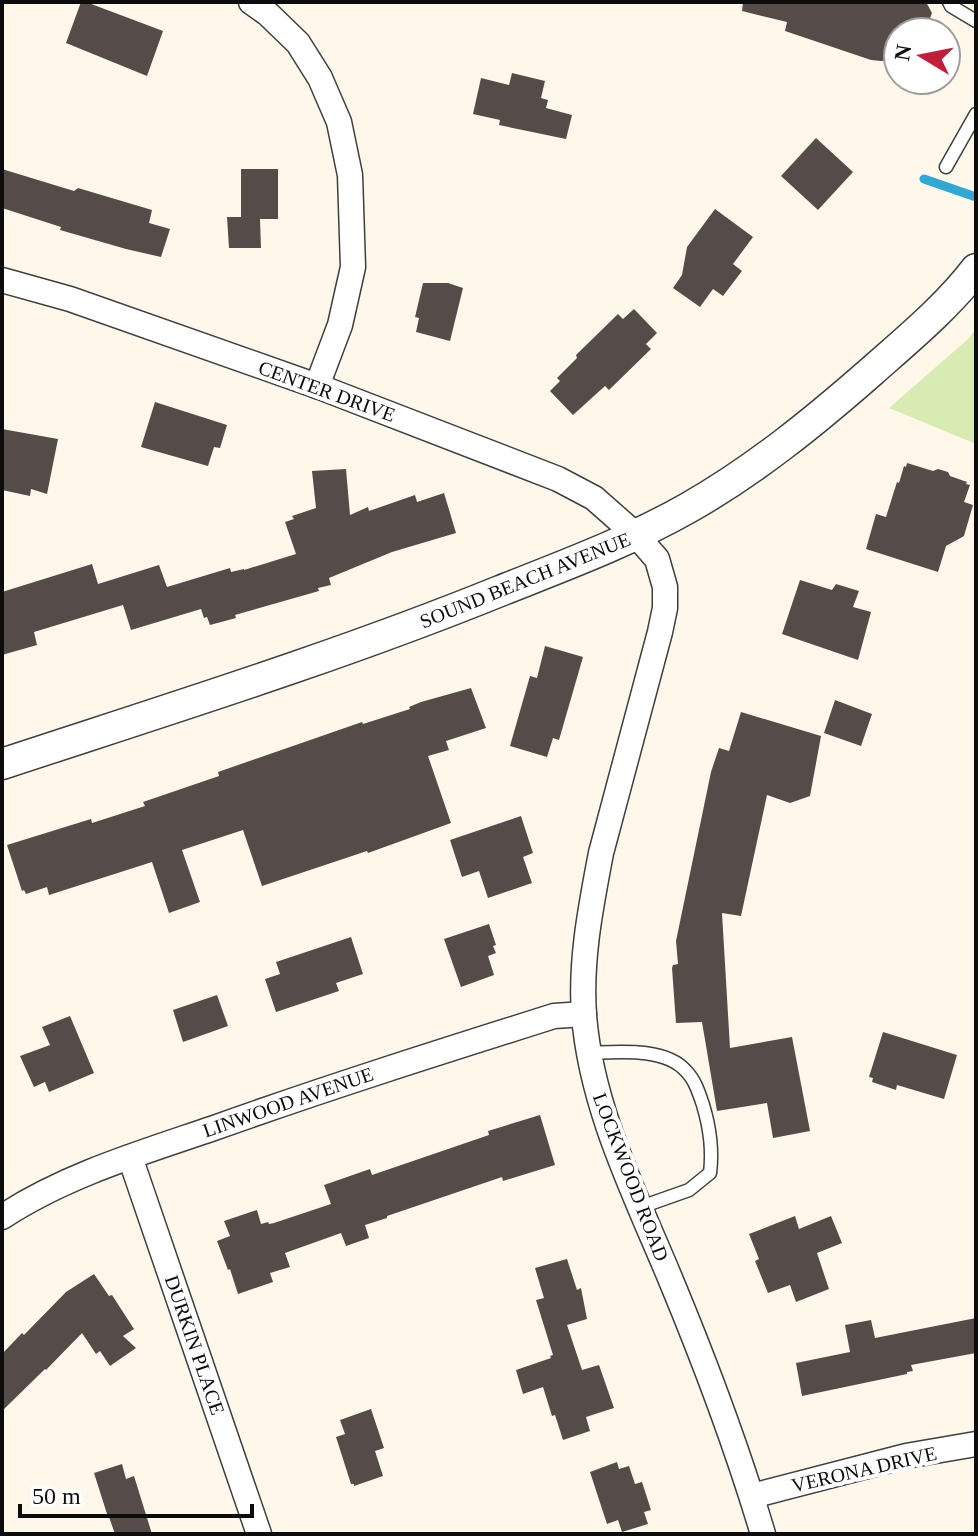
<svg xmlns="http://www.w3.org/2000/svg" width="978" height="1536" viewBox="0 0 978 1536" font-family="'Times New Roman',serif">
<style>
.green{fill:#d7ebb2}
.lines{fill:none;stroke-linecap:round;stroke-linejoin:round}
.stream{stroke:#30a8d4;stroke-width:9}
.building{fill:#554b48}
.service-casing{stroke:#3f3f3f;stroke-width:15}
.minor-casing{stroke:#3f3f3f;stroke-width:27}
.tertiary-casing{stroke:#3f3f3f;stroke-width:33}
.service{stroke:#fff;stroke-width:12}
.minor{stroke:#fff;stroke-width:24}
.tertiary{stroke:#fff;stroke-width:30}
.labels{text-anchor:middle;stroke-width:8;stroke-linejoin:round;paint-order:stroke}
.street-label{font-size:20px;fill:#0c0c0c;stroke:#fff}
</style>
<rect width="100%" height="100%" fill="#fff8ea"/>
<path class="green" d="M 976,329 L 976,444 L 889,408 L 968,339 Z"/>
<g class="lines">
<path class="stream" d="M 924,179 L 976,197"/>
</g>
<g class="building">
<path d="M 81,2 L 86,2 L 163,31 L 147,76 L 66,43 Z"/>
<path d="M 743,2 L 926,2 L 932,13 L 925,32 L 898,32 L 898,60 L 881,61 L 871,60 L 785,31 L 787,22 L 742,11 Z"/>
<path d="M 512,73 L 545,81 L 541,98 L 548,100 L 546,108 L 572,115 L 566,139 L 499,125 L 500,120 L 473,114 L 481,78 L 509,85 Z"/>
<path d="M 816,138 L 853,172 L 818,210 L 781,176 Z"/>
<path d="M 2,169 L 74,191 L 78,188 L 152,210 L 149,223 L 170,229 L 161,257 L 126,249 L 60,230 L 61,227 L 2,208 Z"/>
<path d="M 241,169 L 278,169 L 278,219 L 260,219 L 261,248 L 229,248 L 227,217 L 241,217 Z"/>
<path d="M 715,209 L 753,237 L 733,264 L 742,271 L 723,296 L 713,289 L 700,307 L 673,288 L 682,275 L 687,247 Z"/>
<path d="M 423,283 L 448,283 L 463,288 L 450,341 L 416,332 L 419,318 L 415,317 Z"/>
<path d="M 634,309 L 657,333 L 646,344 L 651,349 L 609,390 L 605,386 L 573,415 L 550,391 L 560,381 L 557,378 L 577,358 L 576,355 L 618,314 L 623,319 Z"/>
<path d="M 155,402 L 227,425 L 220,448 L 214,447 L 208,466 L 141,447 Z"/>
<path d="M 2,429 L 58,439 L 47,494 L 31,489 L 30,496 L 2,490 Z"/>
<path d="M 907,463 L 933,471 L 938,469 L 948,472 L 950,476 L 967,482 L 966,484 L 970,485 L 964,502 L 973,505 L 964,536 L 946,546 L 938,572 L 866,549 L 876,514 L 886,517 L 897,482 L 899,483 L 904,466 L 906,467 Z"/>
<path d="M 346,469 L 350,515 L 368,507 L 369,511 L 415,495 L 417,502 L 444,493 L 456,533 L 392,552 L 329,578 L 331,585 L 318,588 L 319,591 L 235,615 L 236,618 L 210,625 L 207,617 L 204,618 L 201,609 L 131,630 L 123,605 L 34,632 L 37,645 L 2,655 L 2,592 L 92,564 L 98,584 L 159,565 L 167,587 L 230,568 L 231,572 L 244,569 L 244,570 L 296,554 L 285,522 L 294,519 L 292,516 L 316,508 L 312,471 Z"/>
<path d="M 800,580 L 832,590 L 836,584 L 859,591 L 853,607 L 871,612 L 858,660 L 782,634 Z"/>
<path d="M 545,646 L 583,657 L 559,740 L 553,738 L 547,757 L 510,746 L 530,676 L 537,678 Z"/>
<path d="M 471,688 L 486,728 L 446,741 L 449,750 L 428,756 L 451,823 L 368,853 L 367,851 L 262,886 L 243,830 L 182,850 L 200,902 L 169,913 L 152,862 L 49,895 L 47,887 L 26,894 L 24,890 L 22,891 L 7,845 L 91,819 L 92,823 L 145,806 L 143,802 L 219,776 L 218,772 L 362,722 L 363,724 L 410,709 L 409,707 L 421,702 Z"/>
<path d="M 835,700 L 872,714 L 861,746 L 824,733 Z"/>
<path d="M 741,712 L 821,736 L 810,796 L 790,803 L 767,795 L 741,916 L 722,913 L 730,1048 L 792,1037 L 810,1131 L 773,1138 L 767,1103 L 717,1111 L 702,1022 L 676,1023 L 672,968 L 673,965 L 678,964 L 676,941 L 711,772 L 719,748 L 729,751 Z"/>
<path d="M 521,816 L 533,853 L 523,857 L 532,883 L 488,898 L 479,871 L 462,877 L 450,840 Z"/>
<path d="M 489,924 L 496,945 L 493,946 L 496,953 L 488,956 L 494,975 L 461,987 L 444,939 Z"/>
<path d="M 351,937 L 363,974 L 336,983 L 339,991 L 276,1012 L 265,979 L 280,974 L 276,962 Z"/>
<path d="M 217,995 L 228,1026 L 183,1042 L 173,1010 Z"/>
<path d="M 70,1016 L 94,1073 L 49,1092 L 45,1082 L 34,1087 L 20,1056 L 50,1045 L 42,1027 Z"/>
<path d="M 883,1032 L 957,1055 L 944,1099 L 897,1085 L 896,1090 L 872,1082 L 873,1078 L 869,1077 Z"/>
<path d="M 540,1115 L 555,1165 L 503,1181 L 502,1177 L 387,1216 L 387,1218 L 365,1225 L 369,1238 L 346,1246 L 341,1233 L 285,1253 L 290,1267 L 270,1273 L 273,1282 L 238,1294 L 230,1269 L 228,1270 L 217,1241 L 230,1236 L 224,1221 L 257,1210 L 261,1224 L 268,1222 L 269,1224 L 274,1223 L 331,1204 L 324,1185 L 370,1169 L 372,1175 L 489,1135 L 488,1131 Z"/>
<path d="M 795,1216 L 799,1229 L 831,1216 L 842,1243 L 817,1253 L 829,1289 L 796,1302 L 790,1285 L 768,1293 L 755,1261 L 759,1259 L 749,1234 Z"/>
<path d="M 567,1259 L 577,1290 L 581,1288 L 587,1319 L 567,1325 L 582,1370 L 599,1365 L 614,1408 L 586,1417 L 590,1431 L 563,1440 L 555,1415 L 552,1416 L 543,1387 L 523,1394 L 516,1370 L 551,1358 L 550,1356 L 553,1355 L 536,1300 L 544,1298 L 535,1268 Z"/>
<path d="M 94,1274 L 109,1296 L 112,1295 L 134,1329 L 123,1336 L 136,1348 L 110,1366 L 100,1351 L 96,1354 L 82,1333 L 46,1370 L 45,1369 L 2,1411 L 2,1354 L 22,1333 L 24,1335 L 66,1292 Z"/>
<path d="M 976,1318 L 976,1353 L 911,1365 L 913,1371 L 907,1372 L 907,1374 L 802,1396 L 796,1363 L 850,1352 L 845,1325 L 871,1320 L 875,1338 Z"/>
<path d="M 371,1409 L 384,1448 L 375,1451 L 383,1476 L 354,1486 L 354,1484 L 351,1484 L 336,1437 L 345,1434 L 340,1420 Z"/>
<path d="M 617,1462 L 619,1469 L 629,1466 L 635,1484 L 642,1482 L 651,1510 L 644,1512 L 648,1524 L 622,1532 L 618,1520 L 607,1524 L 590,1472 Z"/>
<path d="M 122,1464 L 126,1479 L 134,1476 L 152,1534 L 115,1534 L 109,1517 L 108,1517 L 94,1473 Z"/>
</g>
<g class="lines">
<g class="service-casing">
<g id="service">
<path d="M 949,2 L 951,6 L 976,21"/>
<path d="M 946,167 L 976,114"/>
<path d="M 589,1053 C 618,1052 665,1047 686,1071 C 695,1080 699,1093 703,1105 C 710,1128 713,1149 710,1173 L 689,1190 L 641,1207"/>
</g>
</g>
<g class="minor-casing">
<g id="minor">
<path d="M 251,2 L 268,14 L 298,43 L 320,78 L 339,122 L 350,175 L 353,267 L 340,325 L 317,386"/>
<path d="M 2,280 L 70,299 L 317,386 L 558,479 L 594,498 L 636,535 L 657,559 L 665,587 L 665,608 L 660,632 L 601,853 C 591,906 580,960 584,1015 C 591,1107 635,1194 670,1278 C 705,1362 737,1447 763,1534"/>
<path d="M 130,1157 L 259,1534"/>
<path d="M 2,1217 C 66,1175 141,1153 214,1128 C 326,1088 440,1052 554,1016 L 584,1014"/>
<path d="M 752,1496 L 906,1456 L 976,1444"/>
</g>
</g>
<g class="tertiary-casing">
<path id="tertiary" d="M 2,764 C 169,709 337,657 500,591 C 563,566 628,542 688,508 C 755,470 815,421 872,371 C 907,340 948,306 976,269"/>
</g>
<use href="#service" class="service"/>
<use href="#minor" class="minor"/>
<use href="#tertiary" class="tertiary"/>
</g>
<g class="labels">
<g class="street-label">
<text transform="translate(327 391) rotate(20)" y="7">CENTER DRIVE</text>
<text transform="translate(525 580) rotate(-22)" y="7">SOUND BEACH AVENUE</text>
<text transform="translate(288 1102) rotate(-19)" y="7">LINWOOD AVENUE</text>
<text transform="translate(631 1177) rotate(69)" y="7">LOCKWOOD ROAD</text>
<text transform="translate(195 1345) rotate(71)" y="7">DURKIN PLACE</text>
<text transform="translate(864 1469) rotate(-13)" y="7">VERONA DRIVE</text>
</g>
</g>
<rect width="978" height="1536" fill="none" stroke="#0c0c0c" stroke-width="8"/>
<g transform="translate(922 56) rotate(280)"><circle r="38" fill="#ffffff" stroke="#9e9e9e" stroke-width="2"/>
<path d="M0-6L14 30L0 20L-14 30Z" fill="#c21e3b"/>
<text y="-12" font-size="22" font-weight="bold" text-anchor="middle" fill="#0c0c0c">N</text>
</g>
<path d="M20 1504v12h232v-12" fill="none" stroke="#0c0c0c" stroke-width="4"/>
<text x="32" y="1504" font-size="24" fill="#0c0c0c" stroke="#ffffff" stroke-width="6" paint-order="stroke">50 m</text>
</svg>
